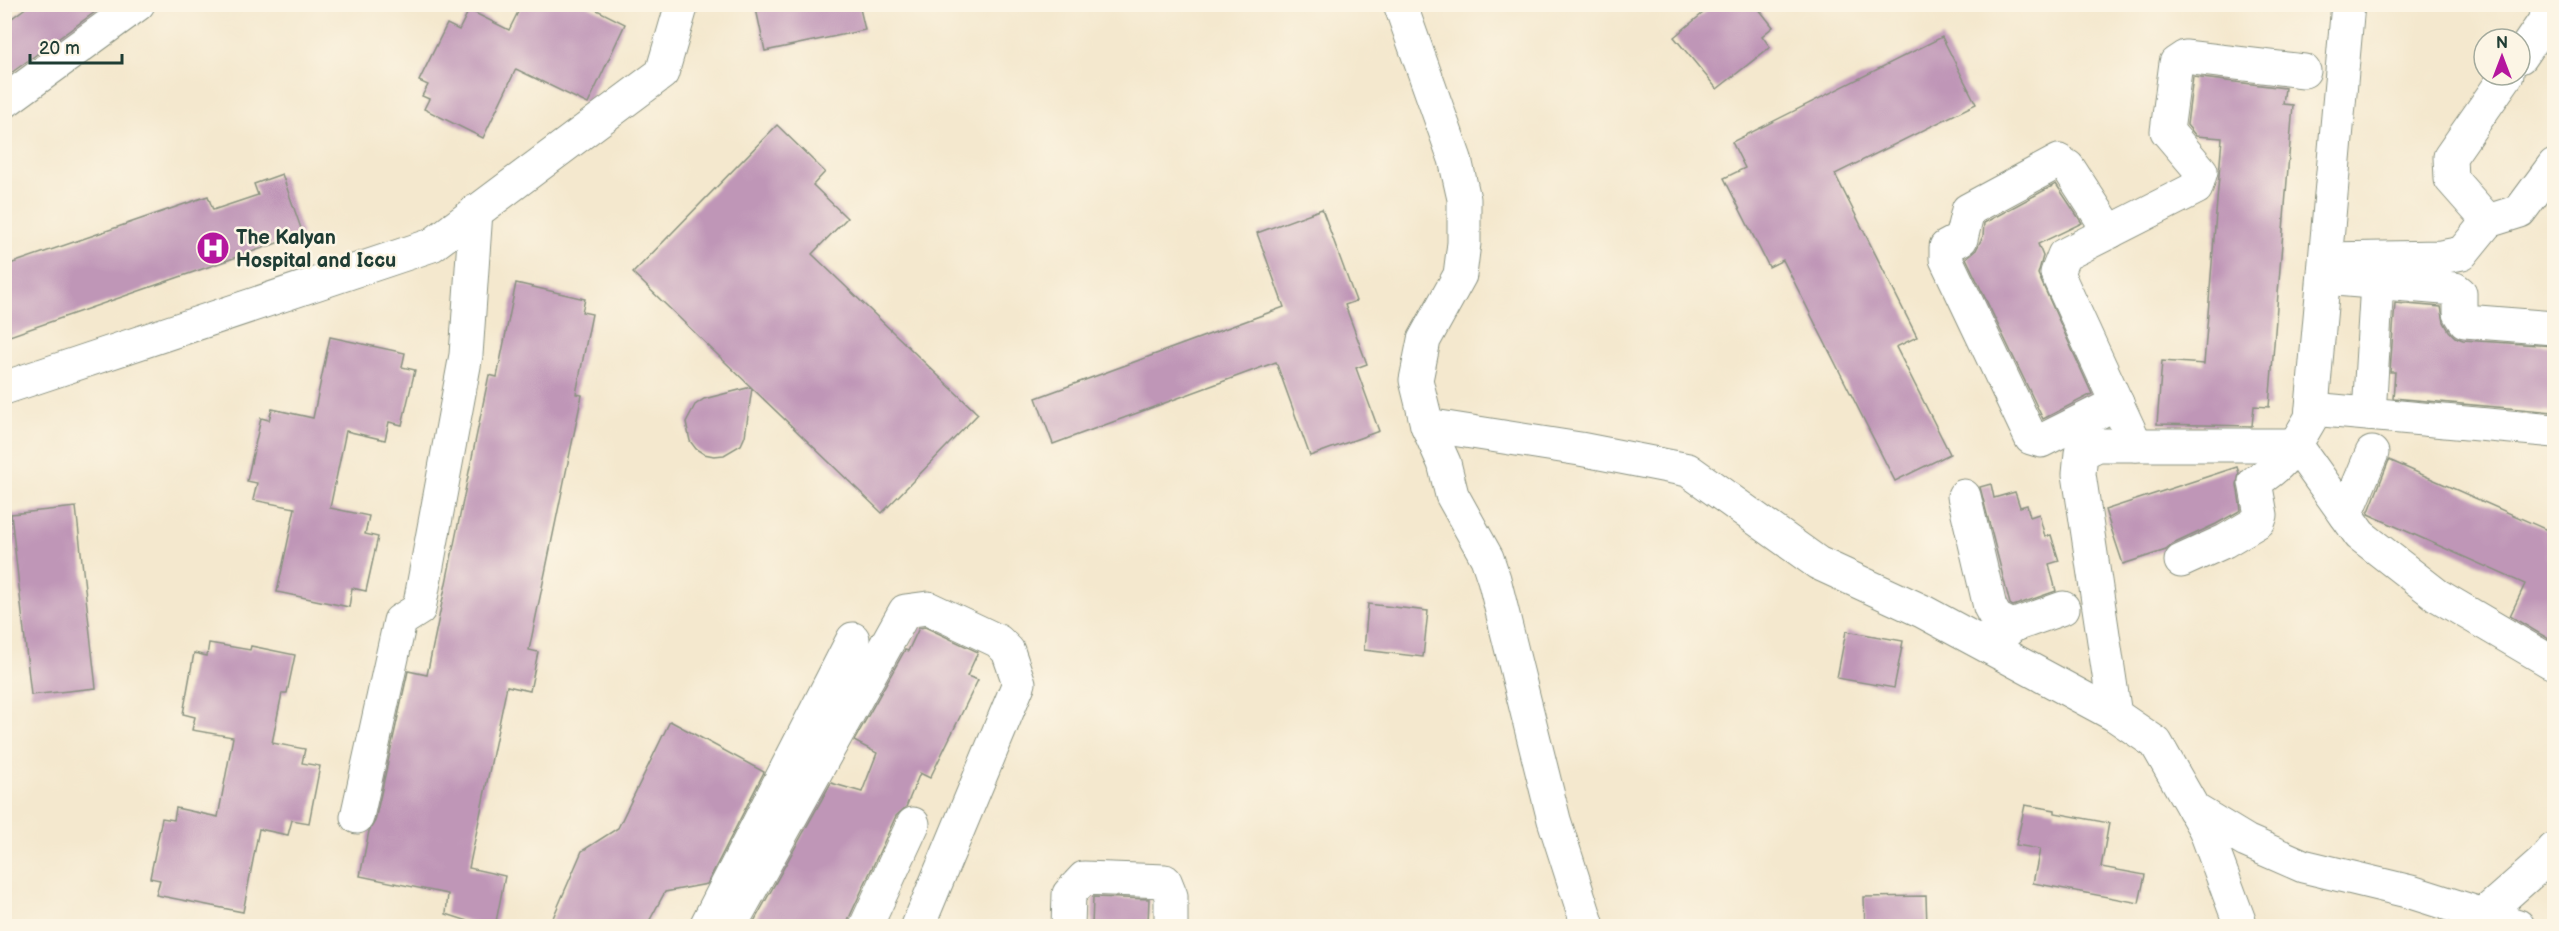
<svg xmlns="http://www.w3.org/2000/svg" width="2559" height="931" viewBox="0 0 2559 931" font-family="'Balsamiq Sans',sans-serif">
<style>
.building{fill:#bf96b7}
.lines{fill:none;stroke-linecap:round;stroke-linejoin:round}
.street-casing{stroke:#8a9281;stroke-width:35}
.secondary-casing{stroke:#8a9281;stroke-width:35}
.street{stroke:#fff;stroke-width:33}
.secondary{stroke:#fff;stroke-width:33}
.labels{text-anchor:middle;stroke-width:5;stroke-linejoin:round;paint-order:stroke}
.poi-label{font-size:20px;font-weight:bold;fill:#1f3d34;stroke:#fcf5e5;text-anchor:start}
</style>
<rect width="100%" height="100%" fill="#fcf5e5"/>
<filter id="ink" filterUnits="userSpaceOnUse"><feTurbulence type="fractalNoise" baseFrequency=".0167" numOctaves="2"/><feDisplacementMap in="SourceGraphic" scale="12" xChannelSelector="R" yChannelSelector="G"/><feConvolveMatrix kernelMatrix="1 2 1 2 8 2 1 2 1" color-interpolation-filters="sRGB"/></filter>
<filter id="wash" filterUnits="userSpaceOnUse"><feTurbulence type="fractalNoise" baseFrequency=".008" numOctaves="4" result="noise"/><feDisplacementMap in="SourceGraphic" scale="24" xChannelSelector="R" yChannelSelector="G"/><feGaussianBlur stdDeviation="1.35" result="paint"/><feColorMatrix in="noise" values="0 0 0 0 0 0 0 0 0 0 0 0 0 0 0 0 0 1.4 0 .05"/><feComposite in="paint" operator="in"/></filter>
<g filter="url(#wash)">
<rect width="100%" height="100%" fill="#f4e8ce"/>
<g id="blocks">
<g class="building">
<path d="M 31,4 L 106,4 L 4,78 L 4,24 Z"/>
<path d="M 522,4 L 585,4 L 625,24 L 588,104 L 516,69 L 483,138 L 424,109 L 429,99 L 422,96 L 428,85 L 419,81 L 447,24 L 459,30 L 469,10 L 509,30 Z"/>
<path d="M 755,4 L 859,4 L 865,30 L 765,51 Z"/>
<path d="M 1714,4 L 1755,4 L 1773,27 L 1762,36 L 1770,47 L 1717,89 L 1674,37 Z"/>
<path d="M 1942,37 L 1976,104 L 1835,174 L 1917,337 L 1896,347 L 1950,454 L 1895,481 L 1783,260 L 1769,267 L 1724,178 L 1745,168 L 1732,142 Z"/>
<path d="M 2193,77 L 2285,88 L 2283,104 L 2293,105 L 2269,407 L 2254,406 L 2252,426 L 2157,424 L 2162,361 L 2204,364 L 2222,138 L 2196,136 L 2187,125 Z"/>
<path d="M 777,125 L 825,172 L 813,185 L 847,218 L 812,254 L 978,414 L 882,513 L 752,388 L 745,436 L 741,445 L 724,455 L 714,456 L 704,454 L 696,449 L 690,441 L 686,422 L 695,405 L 704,399 L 751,387 L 633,273 Z"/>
<path d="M 282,174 L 303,234 L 4,338 L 4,266 L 208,196 L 213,210 L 258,195 L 254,184 Z"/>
<path d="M 2056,184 L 2082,223 L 2038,244 L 2043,256 L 2038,274 L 2092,394 L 2043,419 L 1966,258 L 1976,250 L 1983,236 L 1984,223 Z"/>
<path d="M 1322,209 L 1356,301 L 1345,305 L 1367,364 L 1356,368 L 1379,431 L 1310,456 L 1276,362 L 1053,444 L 1036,398 L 1284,307 L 1257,233 Z"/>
<path d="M 516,283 L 585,299 L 582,312 L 592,314 L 576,394 L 582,395 L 529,650 L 538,652 L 530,691 L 507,686 L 469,868 L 505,876 L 495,927 L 487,927 L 446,914 L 448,894 L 360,876 L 369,831 L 375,821 L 408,671 L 427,675 L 489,375 L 497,377 Z"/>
<path d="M 2395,303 L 2441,307 L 2444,322 L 2449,331 L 2455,337 L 2463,340 L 2554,346 L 2554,412 L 2393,398 L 2395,372 L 2390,372 Z"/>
<path d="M 330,337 L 405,353 L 402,367 L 415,370 L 402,425 L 389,422 L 385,440 L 346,431 L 330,508 L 369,516 L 365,534 L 378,537 L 366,591 L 352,588 L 349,607 L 277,592 L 295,508 L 253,500 L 257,483 L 247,481 L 261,418 L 269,420 L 272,409 L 313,418 Z"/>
<path d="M 2389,460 L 2554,533 L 2554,642 L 2510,616 L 2525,584 L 2368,514 Z"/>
<path d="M 2237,467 L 2239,473 L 2237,485 L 2241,510 L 2216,524 L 2173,544 L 2166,550 L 2123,564 L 2105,510 Z"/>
<path d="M 1991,484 L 1994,498 L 2015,492 L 2020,507 L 2027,505 L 2030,517 L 2039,514 L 2045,537 L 2051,535 L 2059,561 L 2049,564 L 2056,591 L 2013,606 L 2010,604 L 1980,487 Z"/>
<path d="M 76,507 L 96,688 L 31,695 L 11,514 Z"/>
<path d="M 1368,604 L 1428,611 L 1423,657 L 1364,650 Z"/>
<path d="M 925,627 L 978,652 L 967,676 L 978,680 L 930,778 L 920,773 L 906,807 L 896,816 L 849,918 L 847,927 L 751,927 L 831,783 L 862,792 L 877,753 L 854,741 L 905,650 L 908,651 L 919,628 Z"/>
<path d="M 1846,631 L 1903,641 L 1894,688 L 1837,678 Z"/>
<path d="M 209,643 L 250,650 L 251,646 L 295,655 L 287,693 L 282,693 L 272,743 L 305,749 L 302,763 L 320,766 L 309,823 L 292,820 L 288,835 L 259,829 L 243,912 L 156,895 L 160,880 L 150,878 L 162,818 L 174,820 L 176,808 L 218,817 L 233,737 L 192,730 L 195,717 L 183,714 L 194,653 L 207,656 Z"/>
<path d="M 670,721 L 764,772 L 707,884 L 665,892 L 646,927 L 549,927 L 582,851 L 618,828 Z"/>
<path d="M 2025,805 L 2055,810 L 2055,813 L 2109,823 L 2101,867 L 2145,875 L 2139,903 L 2033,883 L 2040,849 L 2016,845 Z"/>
<path d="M 1926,896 L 1927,927 L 1865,927 L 1864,897 Z"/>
<path d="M 1093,897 L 1149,899 L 1148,923 L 1146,927 L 1092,927 Z"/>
</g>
</g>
</g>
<g filter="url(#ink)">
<use href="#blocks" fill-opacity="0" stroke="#8a9281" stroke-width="1.5"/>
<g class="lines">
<g class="street-casing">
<g id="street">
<path d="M 1400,4 L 1455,159 L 1464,199 L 1464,243 L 1460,275 L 1424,340 L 1416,380 L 1427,425 L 1580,449 L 1688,470 L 1818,563 L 1922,611 L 2115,715 L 2156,743 L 2205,829 L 2241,926"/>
<path d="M 2520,57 L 2546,19 L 2551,4"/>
<path d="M 4,102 L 138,4"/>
<path d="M 2488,221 L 2451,179 L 2450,157 L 2507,75"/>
<path d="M 2110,232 L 2068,167 L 2059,161 L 1968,210 L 1961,239 L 1946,247 L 1946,259 L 2031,438 L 2041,441 L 2117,403"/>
<path d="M 2326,259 L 2441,257 L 2462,253 L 2488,221 L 2520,211 L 2554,165"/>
<path d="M 2324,278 L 2455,289 L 2460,293 L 2460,313 L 2465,321 L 2554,328"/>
<path d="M 2312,409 L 2554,431"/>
<path d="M 2369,414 L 2377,283"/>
<path d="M 1427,425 L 1444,463 L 1452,495 L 1487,558 L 1494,579 L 1554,820 L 1588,926"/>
<path d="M 2136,445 L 2057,273 L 2064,255 L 2196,188 L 2201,171 L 2167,131 L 2176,63 L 2185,57 L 2304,71"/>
<path d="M 1964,496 L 1990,607 L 1996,618 L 2012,626"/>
<path d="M 2346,515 L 2372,453"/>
<path d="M 2181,561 L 2225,541 L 2259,521 L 2261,515 L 2255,482 C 2284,464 2294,448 2311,418 L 2348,4"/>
<path d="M 1995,642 L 2012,626 L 2063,608"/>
<path d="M 2115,715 L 2079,474 L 2081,453 L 2098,445 L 2296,445 L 2360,535 L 2437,595 L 2551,662 L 2554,662"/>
<path d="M 2193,809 L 2246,841 L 2303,866 L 2411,892 L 2518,926"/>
<path d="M 357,817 L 400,621 L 419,609 L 466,355 L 476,211"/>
<path d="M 2483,915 L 2542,863 L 2554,849"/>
<path d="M 706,926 L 853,639"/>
<path d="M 730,926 L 905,611 L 928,608 L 998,641 L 1008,651 L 1019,683 L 918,926"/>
<path d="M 866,926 L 913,824"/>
<path d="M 1068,926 L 1069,894 L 1084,878 L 1165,881 L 1171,896 L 1171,926"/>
</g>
</g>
<g class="secondary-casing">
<path id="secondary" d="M 4,388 L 432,245 L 662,73 L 682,4"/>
</g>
<use href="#street" class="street"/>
<use href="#secondary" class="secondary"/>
</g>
</g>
<defs>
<g id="hospital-disc" transform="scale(1.725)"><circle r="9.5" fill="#b5179e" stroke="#fcf5e5"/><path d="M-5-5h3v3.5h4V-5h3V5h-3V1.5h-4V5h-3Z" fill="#fff"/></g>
</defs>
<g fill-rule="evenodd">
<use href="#hospital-disc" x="213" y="248"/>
</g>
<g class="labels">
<g class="poi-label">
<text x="236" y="244">The Kalyan<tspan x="236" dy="23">Hospital and Iccu</tspan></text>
</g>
</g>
<rect width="2559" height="931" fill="none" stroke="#fcf5e5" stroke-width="24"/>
<g transform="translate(2502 57)"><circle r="28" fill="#fcf5e5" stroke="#a4ab9e" stroke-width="1.5"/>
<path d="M0-4.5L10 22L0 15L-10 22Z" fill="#b5179e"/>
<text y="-9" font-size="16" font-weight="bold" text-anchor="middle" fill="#1f3d34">N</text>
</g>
<path d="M30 54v9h92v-9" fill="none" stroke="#1f3d34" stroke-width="3"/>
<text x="39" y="54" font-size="18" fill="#1f3d34" stroke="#fcf5e5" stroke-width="4.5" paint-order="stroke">20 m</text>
</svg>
